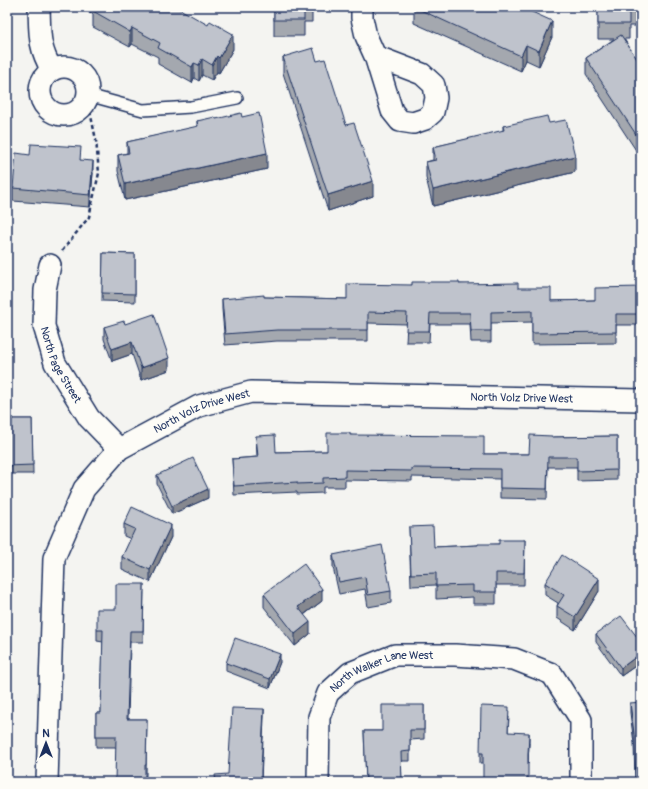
<svg xmlns="http://www.w3.org/2000/svg" width="648" height="789" viewBox="0 0 648 789" font-family="Pangolin,sans-serif">
<style>
.lines{fill:none;stroke-linecap:round;stroke-linejoin:round}
.service-casing{stroke:#1b2f5e;stroke-width:14}
.minor-casing{stroke:#1b2f5e;stroke-width:24}
.path{stroke:#1b2f5e;stroke-width:2.5;stroke-dasharray:4 3;stroke-linecap:butt}
.service{stroke:#fdfcf7;stroke-width:11}
.minor{stroke:#fdfcf7;stroke-width:21}
.wall{fill:#a4a8af;stroke:#1b2f5e}
.shaded-wall{fill:#86888f;stroke:#1b2f5e}
.building{fill:#bfc3cc;stroke:#1b2f5e}
.labels{text-anchor:middle;stroke-width:3;stroke-linejoin:round;paint-order:stroke}
.street-label{font-size:11px;fill:#1b2f5e;stroke:#fdfcf7}
</style>
<rect width="100%" height="100%" fill="#f4f4f1"/>
<filter id="ink" filterUnits="userSpaceOnUse"><feTurbulence type="fractalNoise" baseFrequency=".025" numOctaves="2"/><feDisplacementMap in="SourceGraphic" scale="8" xChannelSelector="R" yChannelSelector="G"/><feConvolveMatrix kernelMatrix="1 2 1 2 8 2 1 2 1" color-interpolation-filters="sRGB"/></filter>
<g filter="url(#ink)">
<g class="lines">
<g class="service-casing">
<path id="service" d="M 88,95 L 143,110 L 191,107 L 237,98"/>
</g>
<g class="minor-casing">
<g id="minor">
<path d="M 39,7 C 40,32 38,47 52,70"/>
<path d="M 362,7 L 362,18 L 366,36 L 375,56 L 392,111 L 400,121 L 413,123 L 425,119 L 433,112 L 436,98 L 434,85 L 422,74 L 375,56"/>
<circle cx="64" cy="91" r="24"/>
<path id="s1" d="M 50,265 L 45,290 L 44,326 L 55,363 L 89,418 L 119,449"/>
<path id="s2" d="M 47,782 L 54,558 L 84,489 L 119,449 L 199,406 L 251,392 L 641,400"/>
<path id="s3" d="M 318,782 L 319,717 L 328,693 L 350,673 L 395,655 L 455,655 L 514,659 L 552,674 L 581,720 L 581,782"/>
</g>
</g>
<path class="path" d="M 62,251 L 89,217 L 99,173 L 96,140 L 90,111"/>
<use href="#service" class="service"/>
<use href="#minor" class="minor"/>
</g>
<g class="wall">
<path d="M 88,7 L 180,7 L 180,9 L 233,49 L 219,73 L 217,72 L 212,80 L 202,75 L 199,81 L 194,78 L 192,83 L 158,64 L 158,57 L 132,44 L 130,47 L 93,27 L 93,14 L 88,11 Z"/>
<path d="M 274,7 L 312,7 L 312,22 L 304,22 L 304,36 L 274,36 Z"/>
<path d="M 409,7 L 521,7 L 552,37 L 539,66 L 526,60 L 521,71 L 414,23 L 414,9 Z"/>
<path d="M 598,7 L 639,7 L 639,26 L 629,26 L 629,39 L 624,39 L 641,65 L 641,158 L 586,74 L 586,58 L 614,39 L 598,39 Z"/>
<path d="M 283,57 L 317,61 L 346,125 L 373,196 L 328,211 L 283,73 Z"/>
<path d="M 242,117 L 267,169 L 125,200 L 118,171 L 118,155 L 127,153 L 127,142 L 197,127 L 197,121 Z"/>
<path d="M 549,123 L 575,172 L 433,206 L 426,178 L 426,162 L 433,160 L 433,147 L 503,131 L 503,126 Z"/>
<path d="M 81,160 L 93,173 L 90,207 L 13,201 L 13,188 Z"/>
<path d="M 103,253 L 135,254 L 135,302 L 102,301 Z"/>
<path d="M 459,284 L 518,288 L 551,301 L 595,300 L 641,287 L 641,325 L 616,325 L 616,343 L 532,344 L 532,322 L 491,323 L 491,342 L 471,342 L 470,324 L 430,324 L 429,342 L 406,342 L 407,324 L 368,323 L 368,341 L 277,341 L 225,345 L 222,309 L 222,299 L 264,297 L 347,299 L 412,285 Z"/>
<path d="M 125,324 L 169,370 L 141,380 L 132,354 L 112,361 L 104,339 L 104,327 Z"/>
<path d="M 7,419 L 32,419 L 33,474 L 7,474 Z"/>
<path d="M 350,435 L 484,454 L 529,454 L 552,437 L 617,436 L 617,480 L 577,481 L 577,467 L 548,467 L 547,499 L 500,498 L 500,479 L 412,477 L 412,481 L 345,480 L 345,487 L 323,487 L 323,493 L 297,494 L 297,492 L 234,495 L 232,459 L 257,457 L 256,436 L 276,452 L 327,451 Z"/>
<path d="M 641,471 L 641,490 L 640,489 L 640,477 Z"/>
<path d="M 157,475 L 208,498 L 172,514 L 157,484 Z"/>
<path d="M 124,524 L 171,537 L 150,582 L 122,569 L 122,557 L 131,539 L 124,536 Z"/>
<path d="M 409,527 L 434,547 L 499,544 L 525,540 L 524,585 L 496,585 L 496,604 L 473,604 L 473,597 L 436,599 L 436,585 L 411,586 Z"/>
<path d="M 333,555 L 391,591 L 391,603 L 368,607 L 365,589 L 339,594 L 333,567 Z"/>
<path d="M 545,583 L 599,591 L 575,630 L 557,618 L 557,606 L 558,603 L 545,595 Z"/>
<path d="M 144,584 L 143,642 L 130,642 L 128,719 L 147,719 L 146,776 L 145,776 L 115,747 L 96,747 L 96,713 L 101,713 L 103,642 L 97,641 L 97,630 L 116,609 Z"/>
<path d="M 264,594 L 322,601 L 304,615 L 310,634 L 295,646 L 264,607 Z"/>
<path d="M 596,634 L 641,642 L 641,662 L 621,676 L 596,642 Z"/>
<path d="M 280,662 L 270,688 L 226,671 L 226,663 Z"/>
<path d="M 630,703 L 641,782 L 635,782 L 634,743 L 630,713 Z"/>
<path d="M 424,705 L 424,739 L 410,740 L 410,761 L 401,761 L 402,782 L 366,782 L 364,731 L 382,731 Z"/>
<path d="M 509,717 L 508,732 L 529,743 L 528,764 L 480,763 L 480,753 Z"/>
</g>
<g class="shaded-wall">
<path d="M 552,21 L 552,37 L 539,66 L 539,51 Z"/>
<path d="M 132,28 L 132,44 L 130,47 L 130,32 Z"/>
<path d="M 233,34 L 233,49 L 219,73 L 219,58 Z"/>
<path d="M 526,45 L 526,60 L 521,71 L 521,56 Z"/>
<path d="M 217,56 L 217,72 L 212,80 L 212,65 Z"/>
<path d="M 202,59 L 202,75 L 199,81 L 199,65 Z"/>
<path d="M 194,63 L 194,78 L 192,83 L 192,67 Z"/>
<path d="M 267,153 L 267,169 L 125,200 L 125,184 Z"/>
<path d="M 575,156 L 575,172 L 433,206 L 433,190 Z"/>
<path d="M 93,161 L 93,173 L 90,207 L 90,195 Z"/>
<path d="M 373,181 L 373,196 L 328,211 L 328,195 Z"/>
<path d="M 132,342 L 132,354 L 112,361 L 112,349 Z"/>
<path d="M 169,358 L 169,370 L 141,380 L 141,368 Z"/>
<path d="M 208,489 L 208,498 L 172,514 L 172,506 Z"/>
<path d="M 171,525 L 171,537 L 150,582 L 150,570 Z"/>
<path d="M 599,579 L 599,591 L 575,630 L 575,617 Z"/>
<path d="M 322,589 L 322,601 L 298,619 L 298,607 Z"/>
<path d="M 310,622 L 310,634 L 295,646 L 295,634 Z"/>
<path d="M 641,653 L 641,662 L 621,676 L 621,668 Z"/>
<path d="M 280,654 L 280,662 L 270,688 L 270,679 Z"/>
<path d="M 264,709 L 264,718 L 261,780 L 261,771 Z"/>
<path d="M 529,733 L 529,743 L 528,764 L 528,755 Z"/>
</g>
<g class="building">
<path d="M 95,7 L 179,7 L 178,8 L 208,25 L 210,21 L 233,34 L 219,58 L 217,56 L 212,65 L 202,59 L 199,65 L 194,63 L 192,67 L 158,48 L 160,43 L 132,28 L 130,32 L 93,11 Z"/>
<rect x="274" y="7" width="30" height="13"/>
<path d="M 414,7 L 521,7 L 552,21 L 539,51 L 526,45 L 521,56 Z"/>
<path d="M 598,7 L 639,7 L 639,11 L 629,11 L 629,24 L 598,24 Z"/>
<path d="M 621,35 L 641,65 L 641,142 L 586,58 Z"/>
<path d="M 313,48 L 317,61 L 325,59 L 346,125 L 354,123 L 373,181 L 328,195 L 283,57 Z"/>
<path d="M 241,113 L 242,117 L 259,113 L 267,153 L 125,184 L 118,155 L 129,153 L 127,142 L 198,126 L 197,121 L 215,117 L 216,119 Z"/>
<path d="M 547,116 L 549,123 L 566,120 L 575,156 L 433,190 L 426,162 L 436,160 L 433,147 L 504,130 L 503,126 Z"/>
<path d="M 31,144 L 81,147 L 80,160 L 93,161 L 90,195 L 13,188 L 16,153 L 30,155 Z"/>
<path d="M 103,253 L 135,254 L 135,294 L 102,293 Z"/>
<path d="M 412,282 L 459,282 L 459,284 L 518,283 L 518,288 L 551,288 L 551,301 L 595,300 L 595,288 L 641,287 L 641,314 L 616,314 L 616,332 L 532,333 L 532,311 L 491,312 L 491,331 L 471,331 L 470,313 L 430,313 L 429,331 L 406,331 L 407,313 L 368,312 L 368,330 L 277,330 L 225,334 L 222,299 L 264,295 L 264,297 L 347,299 L 347,284 L 412,285 Z"/>
<path d="M 154,314 L 169,358 L 141,368 L 132,342 L 112,349 L 104,327 L 124,321 L 125,324 Z"/>
<path d="M 7,419 L 32,419 L 33,465 L 7,466 Z"/>
<path d="M 327,433 L 350,433 L 350,435 L 484,436 L 484,454 L 529,454 L 530,435 L 552,436 L 552,437 L 617,436 L 617,470 L 577,471 L 577,457 L 548,457 L 547,489 L 500,488 L 500,469 L 412,468 L 412,471 L 345,470 L 345,477 L 323,478 L 323,483 L 297,484 L 297,482 L 234,486 L 232,459 L 258,457 L 256,436 L 275,435 L 276,452 L 327,451 Z"/>
<path d="M 193,458 L 208,489 L 172,506 L 157,475 Z"/>
<path d="M 132,507 L 171,525 L 150,570 L 122,557 L 135,529 L 124,524 Z"/>
<path d="M 433,526 L 434,547 L 478,545 L 478,544 L 499,544 L 499,540 L 525,540 L 524,573 L 496,573 L 496,592 L 473,592 L 473,585 L 436,586 L 436,573 L 411,574 L 409,527 Z"/>
<path d="M 382,545 L 391,591 L 368,595 L 365,577 L 339,582 L 333,555 Z"/>
<path d="M 562,555 L 599,579 L 575,617 L 557,606 L 564,595 L 545,583 Z"/>
<path d="M 304,564 L 322,589 L 298,607 L 310,622 L 295,634 L 264,594 Z"/>
<path d="M 116,584 L 144,584 L 143,631 L 130,631 L 127,719 L 147,719 L 146,765 L 145,765 L 145,782 L 115,782 L 116,736 L 96,736 L 96,713 L 101,713 L 103,630 L 97,630 L 97,609 L 116,609 Z"/>
<path d="M 621,616 L 641,642 L 641,653 L 621,668 L 596,634 Z"/>
<path d="M 235,638 L 280,654 L 270,679 L 226,663 Z"/>
<path d="M 641,702 L 641,782 L 636,782 L 634,733 L 630,703 Z"/>
<path d="M 382,705 L 424,705 L 424,730 L 410,730 L 410,751 L 401,752 L 402,782 L 366,782 L 364,731 L 382,731 Z"/>
<path d="M 481,706 L 509,707 L 508,732 L 529,733 L 528,755 L 528,782 L 483,782 L 483,753 L 480,753 Z"/>
<path d="M 232,708 L 264,709 L 261,771 L 261,782 L 216,782 L 215,775 L 228,774 Z"/>
</g>
</g>
<g class="labels">
<g class="street-label">
<text dy="4" stroke="none"><textPath href="#s1" startOffset="104">North Page Street</textPath></text>
<text dy="4" stroke="none"><textPath href="#s2" startOffset="768">North Volz Drive West</textPath></text>
<text dy="4" stroke="none"><textPath href="#s2" startOffset="444">North Volz Drive West</textPath></text>
<text dy="4" stroke="none"><textPath href="#s3" startOffset="151">North Walker Lane West</textPath></text>
</g>
</g>
<rect width="648" height="789" fill="none" stroke="#fdfcf7" stroke-width="24"/>
<rect x="12" y="12" width="624" height="765" fill="none" stroke="#1b2f5e" stroke-width="1.5" filter="url(#ink)"/>
<g transform="translate(46 743)" stroke="#fdfcf7" stroke-width="3" paint-order="stroke">
<path d="M0-3L7 15L0 10L-7 15Z" fill="#1b2f5e"/>
<text y="-6" font-size="11" font-weight="bold" text-anchor="middle" fill="#1b2f5e">N</text>
</g>
</svg>
